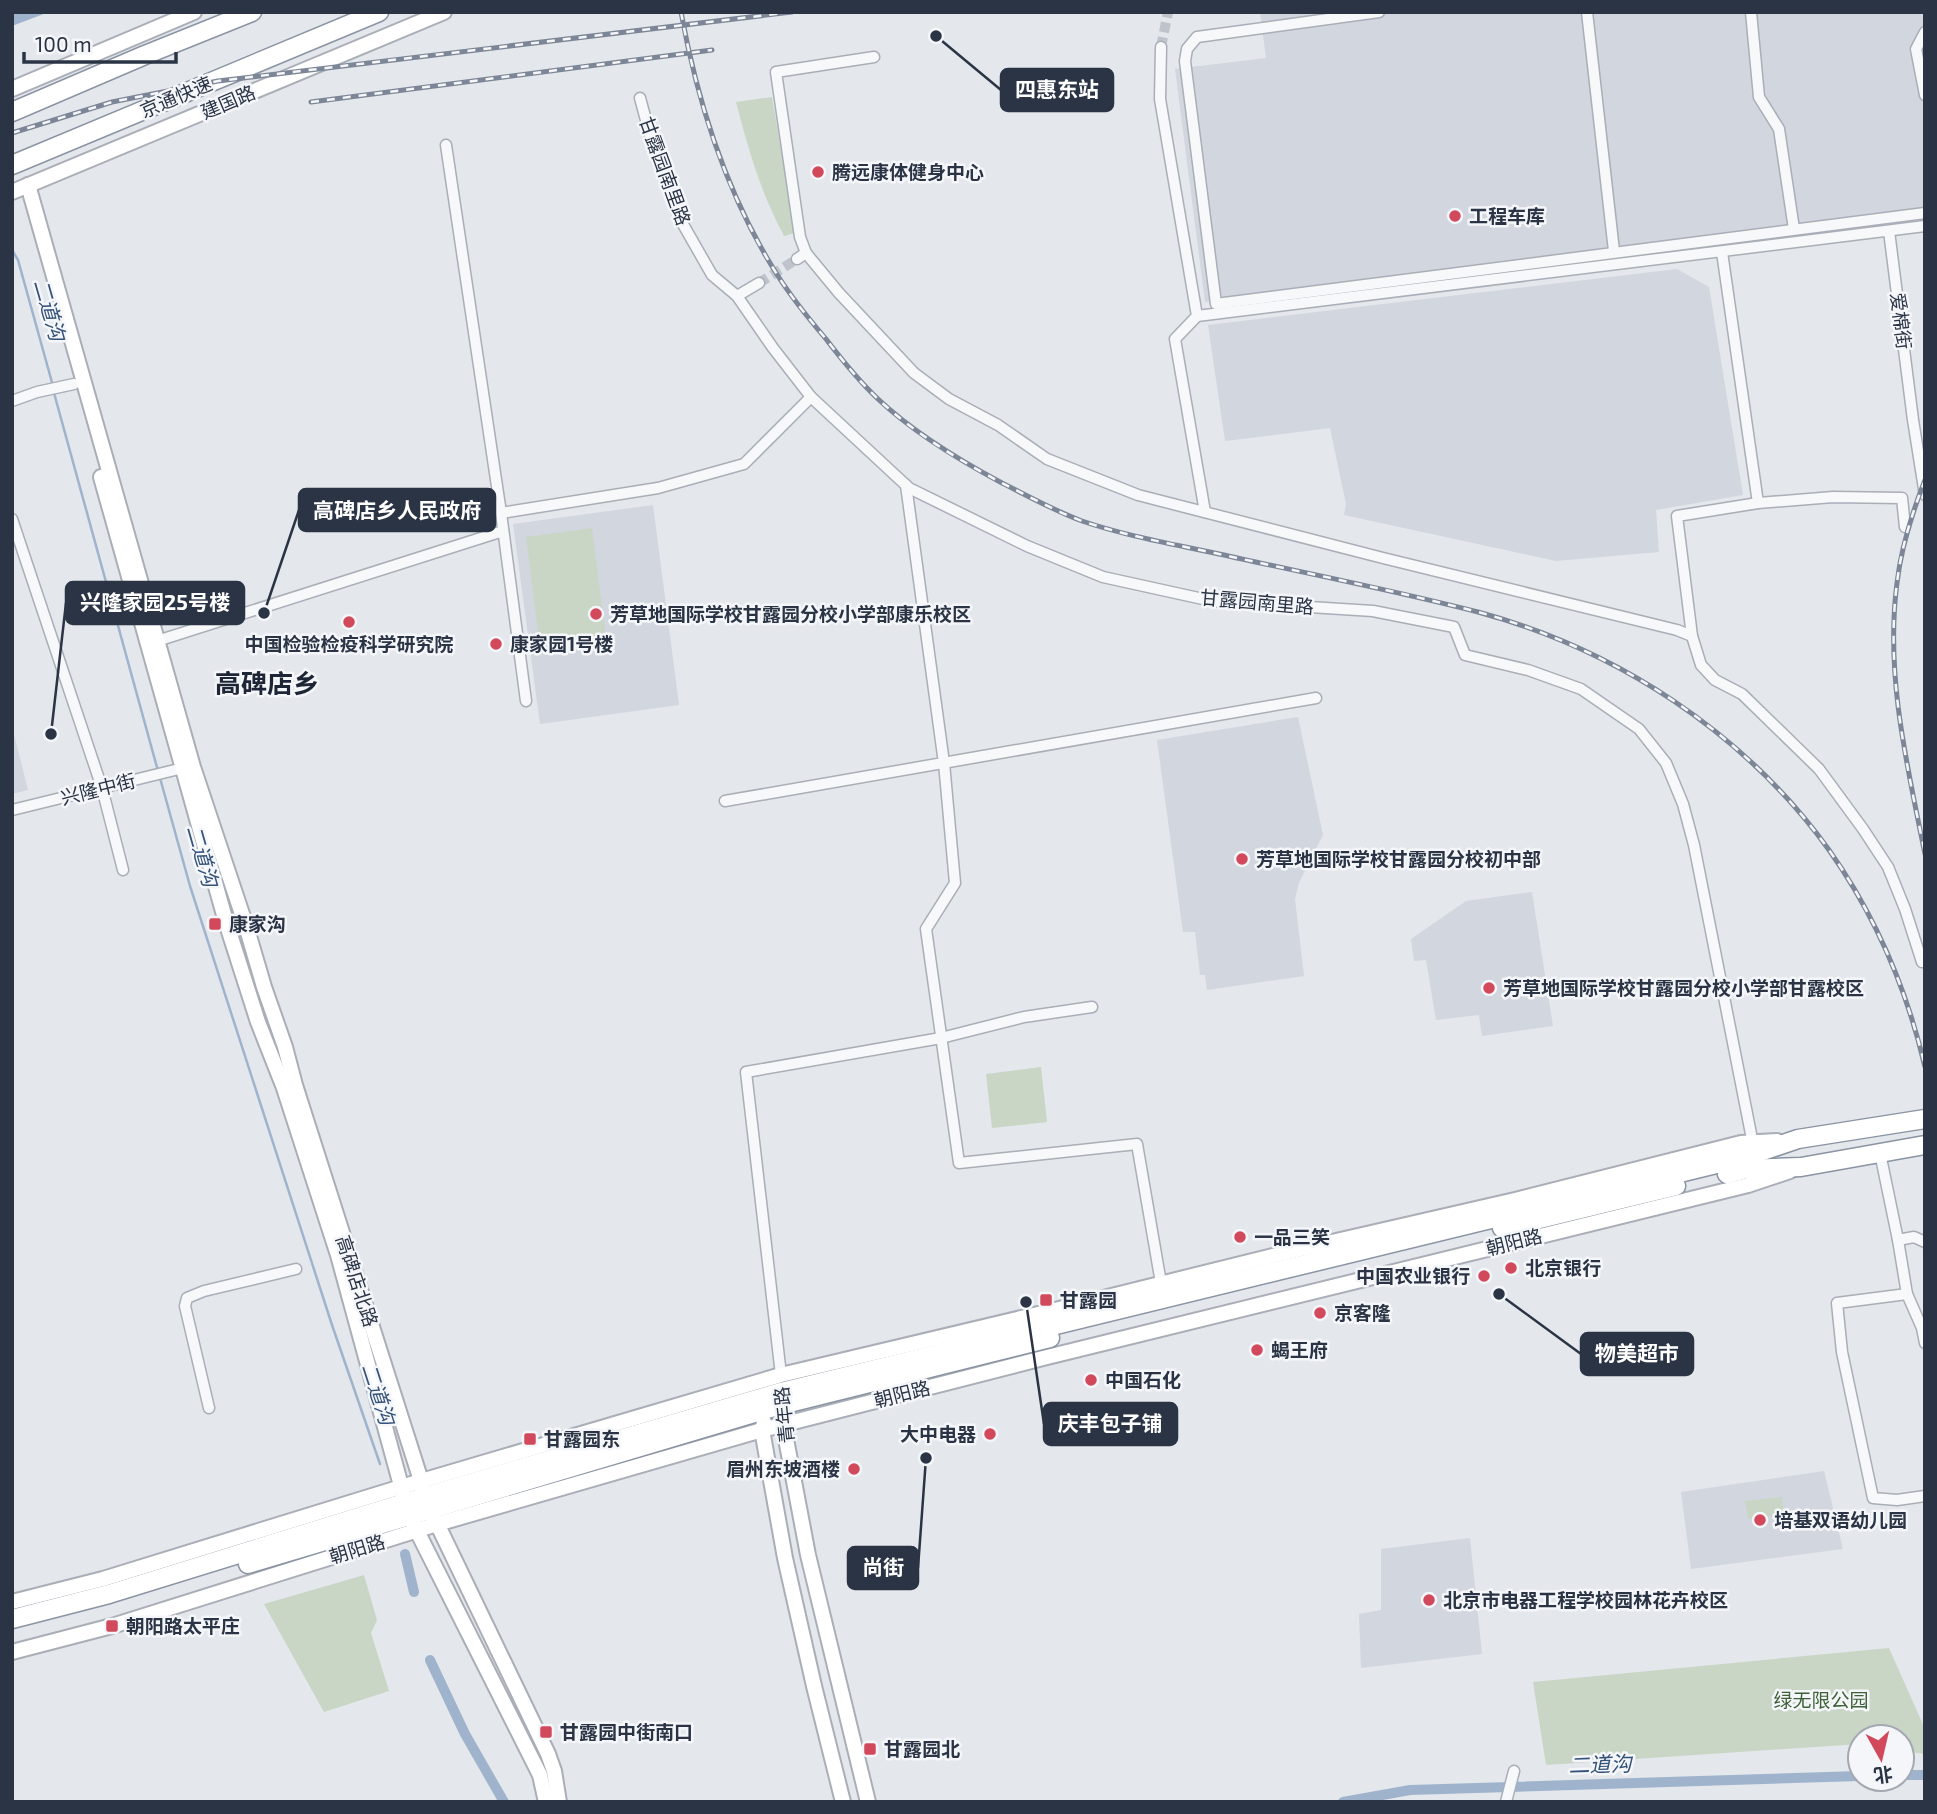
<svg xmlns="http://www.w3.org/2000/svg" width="1937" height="1814" viewBox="0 0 1937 1814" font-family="'Exo 2','Noto Sans SC',sans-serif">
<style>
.built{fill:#d2d6de}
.park{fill:#c9d6c5}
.water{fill:#9fb4cc}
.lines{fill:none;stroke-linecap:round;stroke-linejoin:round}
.stream{stroke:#9fb4cc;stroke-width:2.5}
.canal{stroke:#9fb4cc;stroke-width:10}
.street-tunnel{stroke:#bfc3cb;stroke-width:10;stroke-dasharray:10 5;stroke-linecap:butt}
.street-casing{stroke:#a9aeb7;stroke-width:13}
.secondary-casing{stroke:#a9aeb7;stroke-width:18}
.highway-casing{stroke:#8b94a3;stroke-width:21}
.street{stroke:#f7f8fa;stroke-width:10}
.secondary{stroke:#fff;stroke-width:14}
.highway{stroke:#fff;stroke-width:18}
.rail-casing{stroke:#7d8696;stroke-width:5}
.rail{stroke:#f4f6f9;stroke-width:2.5;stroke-dasharray:8;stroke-linecap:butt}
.poi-dot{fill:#d1495b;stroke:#f4f6f9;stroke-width:2.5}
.labels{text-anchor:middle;stroke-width:5;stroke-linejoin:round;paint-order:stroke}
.street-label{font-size:19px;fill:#2b3445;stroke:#f4f6f9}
.poi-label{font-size:19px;font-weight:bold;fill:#2b3445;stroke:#f4f6f9;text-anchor:start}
.park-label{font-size:19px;fill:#3f6138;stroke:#f4f6f9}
.water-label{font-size:21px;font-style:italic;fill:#34527a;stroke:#f4f6f9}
.district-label{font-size:26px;font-weight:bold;fill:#1d2536;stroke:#f4f6f9}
.leader{fill:none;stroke:#2b3445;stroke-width:2.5}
.callout-dot{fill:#2b3445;stroke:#f4f6f9;stroke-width:2.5}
.callout{fill:#2b3445;stroke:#2b3445;stroke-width:2.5}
.callout-label{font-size:21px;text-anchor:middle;font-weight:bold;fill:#fff}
</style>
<rect width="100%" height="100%" fill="#e4e7ec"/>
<g class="built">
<path d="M 1260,12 L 1925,12 L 1925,210 L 1205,302 L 1175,69 L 1266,58 Z"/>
<path d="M 1677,269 L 1709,287 L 1743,495 L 1656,510 L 1659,552 L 1556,561 L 1344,515 L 1346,504 L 1330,428 L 1225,441 L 1208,325 Z"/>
<path d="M 653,505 L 679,705 L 540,724 L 513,524 Z"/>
<path d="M 1298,717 L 1323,835 L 1299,883 L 1295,899 L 1304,976 L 1207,990 L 1205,975 L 1200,975 L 1195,932 L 1183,932 L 1157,740 Z"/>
<path d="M 12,726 L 28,790 L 12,794 Z"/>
<path d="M 1532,892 L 1553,1026 L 1482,1036 L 1479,1015 L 1436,1020 L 1426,960 L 1414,961 L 1411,939 L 1466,901 Z"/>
<path d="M 1824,1471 L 1843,1549 L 1691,1569 L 1681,1492 Z"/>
<path d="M 1470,1538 L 1482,1654 L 1361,1668 L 1359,1614 L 1381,1610 L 1381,1549 Z"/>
</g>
<g class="park">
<path d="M 772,97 L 795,233 L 784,236 C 761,194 748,148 736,102 Z"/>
<path d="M 592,528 L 607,645 L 541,654 L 526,537 Z"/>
<path d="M 1041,1067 L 1047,1122 L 992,1128 L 986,1074 Z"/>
<path d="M 1782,1497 L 1784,1515 L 1748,1519 L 1745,1501 Z"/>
<path d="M 364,1575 L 377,1620 L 371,1633 L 389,1691 L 324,1712 L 264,1604 Z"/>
<path d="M 1889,1648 L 1925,1729 L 1925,1754 L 1902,1751 L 1902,1737 L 1860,1737 L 1860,1744 L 1546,1765 L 1533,1682 Z"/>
</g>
<path class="water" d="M 12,12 L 49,12 L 12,26 Z"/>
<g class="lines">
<g class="stream">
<path d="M 12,250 L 18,260 L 53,386"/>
<path d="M 54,393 L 158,771"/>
<path d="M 160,778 L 190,886 L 332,1325 L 380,1464"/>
</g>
<g class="canal">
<path d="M 405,1554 L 414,1592"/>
<path d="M 430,1660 L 465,1734 L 504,1802"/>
<path d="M 1902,1775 L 1925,1775"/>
<path d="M 1343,1802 L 1410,1790 L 1860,1776"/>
</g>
<g class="street-tunnel">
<path d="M 1161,47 L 1168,12"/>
<path d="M 759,283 L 797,259"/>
</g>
<g class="street-casing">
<g id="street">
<path d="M 1379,12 L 1197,37 L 1187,49 L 1185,61 L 1216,304 L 1925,213"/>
<path d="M 1587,12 L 1614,251"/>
<path d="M 1751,12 L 1759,97 L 1779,129 L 1794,229"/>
<path d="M 1925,32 L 1916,49 L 1925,95"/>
<path d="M 1161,47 L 1160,99 L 1197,316 L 1175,339 L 1205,512"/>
<path d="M 874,57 L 776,72 L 800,237 L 806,253 L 839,293 L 914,373 L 949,399 L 998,425 L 1047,459 L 1138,495 L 1383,558 L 1677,630 L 1692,636"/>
<path d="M 640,98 L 656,157 L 680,219 L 712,275 L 737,296 L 773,348 L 811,397 L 909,488 L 1027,546 L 1103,577 L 1212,601 L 1373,611 L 1454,627 L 1465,655 L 1528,670 L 1581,689 L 1639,729 L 1666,763 L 1683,804 L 1694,845 L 1753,1144"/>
<path d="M 446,145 L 501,513 L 526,701"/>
<path d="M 1889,231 L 1913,420 L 1925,495"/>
<path d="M 1722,252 L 1758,503"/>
<path d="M 797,259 L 806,253"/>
<path d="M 737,296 L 759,283"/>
<path d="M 1197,316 L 1925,226"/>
<path d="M 12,401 L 37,392 L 74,384"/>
<path d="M 906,485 L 944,763 L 955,883 L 926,929 L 959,1163 L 1137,1144 L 1161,1283"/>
<path d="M 501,513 L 658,488 L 744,464 L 811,397"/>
<path d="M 12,519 L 102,788 L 123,870"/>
<path d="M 1905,527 L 1902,498 L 1833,497 L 1758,503 L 1677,516 L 1692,636 L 1701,665 L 1715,680 L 1742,694 L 1819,769 L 1863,829 L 1888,867 L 1905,909 L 1922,962"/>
<path d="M 157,641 L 503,531"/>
<path d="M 725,801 L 1316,698"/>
<path d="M 12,810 L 183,768"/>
<path d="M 1880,1153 L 1898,1240 L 1914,1237 L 1925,1242"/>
<path d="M 1898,1240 L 1907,1294 L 1837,1303 L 1842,1352 L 1873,1498 L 1897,1500 L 1925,1496"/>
<path d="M 1907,1294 L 1922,1328 L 1925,1343"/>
<path d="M 781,1375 L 746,1072 L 941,1038 L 1024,1017 L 1092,1007"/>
<path d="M 209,1408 L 185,1306 L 187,1298 L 204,1291 L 296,1269"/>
<path d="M 1506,1802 L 1514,1771"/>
</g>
</g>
<g class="secondary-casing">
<g id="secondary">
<path d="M 12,89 L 194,12"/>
<path d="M 28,185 L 193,767 L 247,929 L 264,987 L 285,1047 L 295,1085 L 424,1490"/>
<path d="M 12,192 L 444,12"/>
<path d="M 101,477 L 226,922 L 258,1022 L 284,1088 L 338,1255 L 403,1493"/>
<path d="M 782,1418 L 808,1555 L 868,1802"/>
<path d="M 764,1422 L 762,1430 L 785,1558 L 814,1686 L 843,1802"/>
<path d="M 433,1515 L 548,1754 L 554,1771 L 559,1802"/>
<path d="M 413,1523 L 540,1775 L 546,1802"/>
<path d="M 12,1602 L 103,1579 L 401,1487 L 781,1375 L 1051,1311 L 1297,1250 L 1515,1200 L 1741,1143 L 1777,1141"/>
<path d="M 12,1652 L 112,1626 L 437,1524 L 762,1430 L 1043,1358 L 1748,1185 L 1790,1171"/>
</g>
</g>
<g class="highway-casing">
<g id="highway">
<path d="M 12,112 L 145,55 L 252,12"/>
<path d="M 12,165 L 379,12"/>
<path d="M 1727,1174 L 1746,1169 L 1801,1167 L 1925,1145"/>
<path d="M 1502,1228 L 1676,1186"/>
<path d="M 248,1564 L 781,1405 L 1050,1338"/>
<path d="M 12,1619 L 109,1594 L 426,1496 L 781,1392 L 1745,1157 L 1798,1139 L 1925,1119"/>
</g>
</g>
<use href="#street" class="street"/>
<use href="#secondary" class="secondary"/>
<use href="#highway" class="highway"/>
<g class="rail-casing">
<g id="rail">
<path d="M 681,12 C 698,105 727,196 778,276 C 792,298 809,319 826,339 C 842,360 859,381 878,399 C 914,433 959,460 1002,483 C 1028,496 1055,511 1082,521 C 1126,536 1173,544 1219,554 C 1305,573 1392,590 1478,612 C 1616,649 1745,733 1829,850 C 1875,915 1907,990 1925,1067"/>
<path d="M 311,102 L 712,50"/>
<path d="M 12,133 L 112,102 L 218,81 L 792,12"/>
<path d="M 1925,480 C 1912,513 1901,548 1897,583 C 1885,674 1907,765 1925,854"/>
</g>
</g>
<use href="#rail" class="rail"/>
</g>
<g class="poi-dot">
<circle cx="818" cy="172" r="7"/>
<circle cx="1455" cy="216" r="7"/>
<circle cx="596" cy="614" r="7"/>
<circle cx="349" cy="622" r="7"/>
<circle cx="496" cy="644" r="7"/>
<circle cx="1242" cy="859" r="7"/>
<rect x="208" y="917" width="14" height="14" rx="3.5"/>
<circle cx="1489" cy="988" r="7"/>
<circle cx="1240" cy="1237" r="7"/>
<circle cx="1511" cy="1268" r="7"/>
<circle cx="1484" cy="1276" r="7"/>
<rect x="1039" y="1293" width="14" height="14" rx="3.5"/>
<circle cx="1320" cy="1313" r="7"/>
<circle cx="1257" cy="1350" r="7"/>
<circle cx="1091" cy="1380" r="7"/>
<circle cx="990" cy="1434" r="7"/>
<rect x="523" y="1432" width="14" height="14" rx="3.5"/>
<circle cx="854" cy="1469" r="7"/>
<circle cx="1760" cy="1520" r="7"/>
<circle cx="1429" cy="1600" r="7"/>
<rect x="105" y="1619" width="14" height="14" rx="3.5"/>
<rect x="539" y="1725" width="14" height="14" rx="3.5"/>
<rect x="863" y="1742" width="14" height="14" rx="3.5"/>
</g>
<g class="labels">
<g class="street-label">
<text transform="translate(176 97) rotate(-23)" y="7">京通快速</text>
<text transform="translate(228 102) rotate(-23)" y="7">建国路</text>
<text transform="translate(665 171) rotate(70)" y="7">甘露园南里路</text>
<text transform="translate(1901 321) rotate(83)" y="7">爱棉街</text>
<text transform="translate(1257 602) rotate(5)" y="7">甘露园南里路</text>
<text transform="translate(98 789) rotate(-14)" y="7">兴隆中街</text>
<text transform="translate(1514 1242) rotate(-14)" y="7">朝阳路</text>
<text transform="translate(357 1281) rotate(72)" y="7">高碑店北路</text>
<text transform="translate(902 1394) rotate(-14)" y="7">朝阳路</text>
<text transform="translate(784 1415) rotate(-96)" y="7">青年路</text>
<text transform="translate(357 1549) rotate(-17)" y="7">朝阳路</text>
</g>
<g class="poi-label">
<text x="832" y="179">腾远康体健身中心</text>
<text x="1469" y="223">工程车库</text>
<text x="610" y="621">芳草地国际学校甘露园分校小学部康乐校区</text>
<text x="349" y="651" text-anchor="middle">中国检验检疫科学研究院</text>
<text x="510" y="651">康家园1号楼</text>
<text x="1256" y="866">芳草地国际学校甘露园分校初中部</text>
<text x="229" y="931">康家沟</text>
<text x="1503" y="995">芳草地国际学校甘露园分校小学部甘露校区</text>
<text x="1254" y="1244">一品三笑</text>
<text x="1525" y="1275">北京银行</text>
<text x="1470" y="1283" text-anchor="end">中国农业银行</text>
<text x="1060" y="1307">甘露园</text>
<text x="1334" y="1320">京客隆</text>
<text x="1271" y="1357">蝎王府</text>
<text x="1105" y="1387">中国石化</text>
<text x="976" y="1441" text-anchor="end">大中电器</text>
<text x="544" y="1446">甘露园东</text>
<text x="840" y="1476" text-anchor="end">眉州东坡酒楼</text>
<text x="1774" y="1527">培基双语幼儿园</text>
<text x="1443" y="1607">北京市电器工程学校园林花卉校区</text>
<text x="126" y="1633">朝阳路太平庄</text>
<text x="560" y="1739">甘露园中街南口</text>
<text x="884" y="1756">甘露园北</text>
</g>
<g class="park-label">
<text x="1821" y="1707">绿无限公园</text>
</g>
<g class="water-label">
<text transform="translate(49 310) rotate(74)" y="7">二道沟</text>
<text transform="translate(202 856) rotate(74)" y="7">二道沟</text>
<text transform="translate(378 1394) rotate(72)" y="7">二道沟</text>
<text transform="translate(1600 1765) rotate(-2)" y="7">二道沟</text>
</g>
<g class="district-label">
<text x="267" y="693">高碑店乡</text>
</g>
</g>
<path class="leader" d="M936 36L1001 90M264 613L299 510M51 734L66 603M1499 1294L1581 1354M1026 1302L1044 1424M926 1458L918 1568"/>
<g class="callout-dot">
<circle cx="936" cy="36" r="7"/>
<circle cx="264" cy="613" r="7"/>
<circle cx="51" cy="734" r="7"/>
<circle cx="1499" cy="1294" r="7"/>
<circle cx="1026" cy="1302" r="7"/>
<circle cx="926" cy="1458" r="7"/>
</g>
<g class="callout">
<rect x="1001" y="69" width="112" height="42" rx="7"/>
<rect x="299" y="489" width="196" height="42" rx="7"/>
<rect x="66" y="582" width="178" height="42" rx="7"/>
<rect x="1581" y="1333" width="112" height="42" rx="7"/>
<rect x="1044" y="1403" width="133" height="42" rx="7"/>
<rect x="848" y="1547" width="70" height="42" rx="7"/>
</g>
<g class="callout-label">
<text x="1057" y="97">四惠东站</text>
<text x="397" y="518">高碑店乡人民政府</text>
<text x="155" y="610">兴隆家园25号楼</text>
<text x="1637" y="1361">物美超市</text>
<text x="1110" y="1431">庆丰包子铺</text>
<text x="883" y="1575">尚街</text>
</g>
<rect width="1937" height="1814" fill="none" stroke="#2b3445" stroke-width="28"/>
<g transform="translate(1881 1758) rotate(172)"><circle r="33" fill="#f4f6f9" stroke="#a4a8b1" stroke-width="2"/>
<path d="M0-5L12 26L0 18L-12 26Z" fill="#d1495b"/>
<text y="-10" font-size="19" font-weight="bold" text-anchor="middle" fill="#2b3445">北</text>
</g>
<path d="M24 52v10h152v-10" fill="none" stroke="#2b3445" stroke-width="3.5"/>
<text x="35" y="52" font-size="21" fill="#2b3445" stroke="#f4f6f9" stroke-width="5" paint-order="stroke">100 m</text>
</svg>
